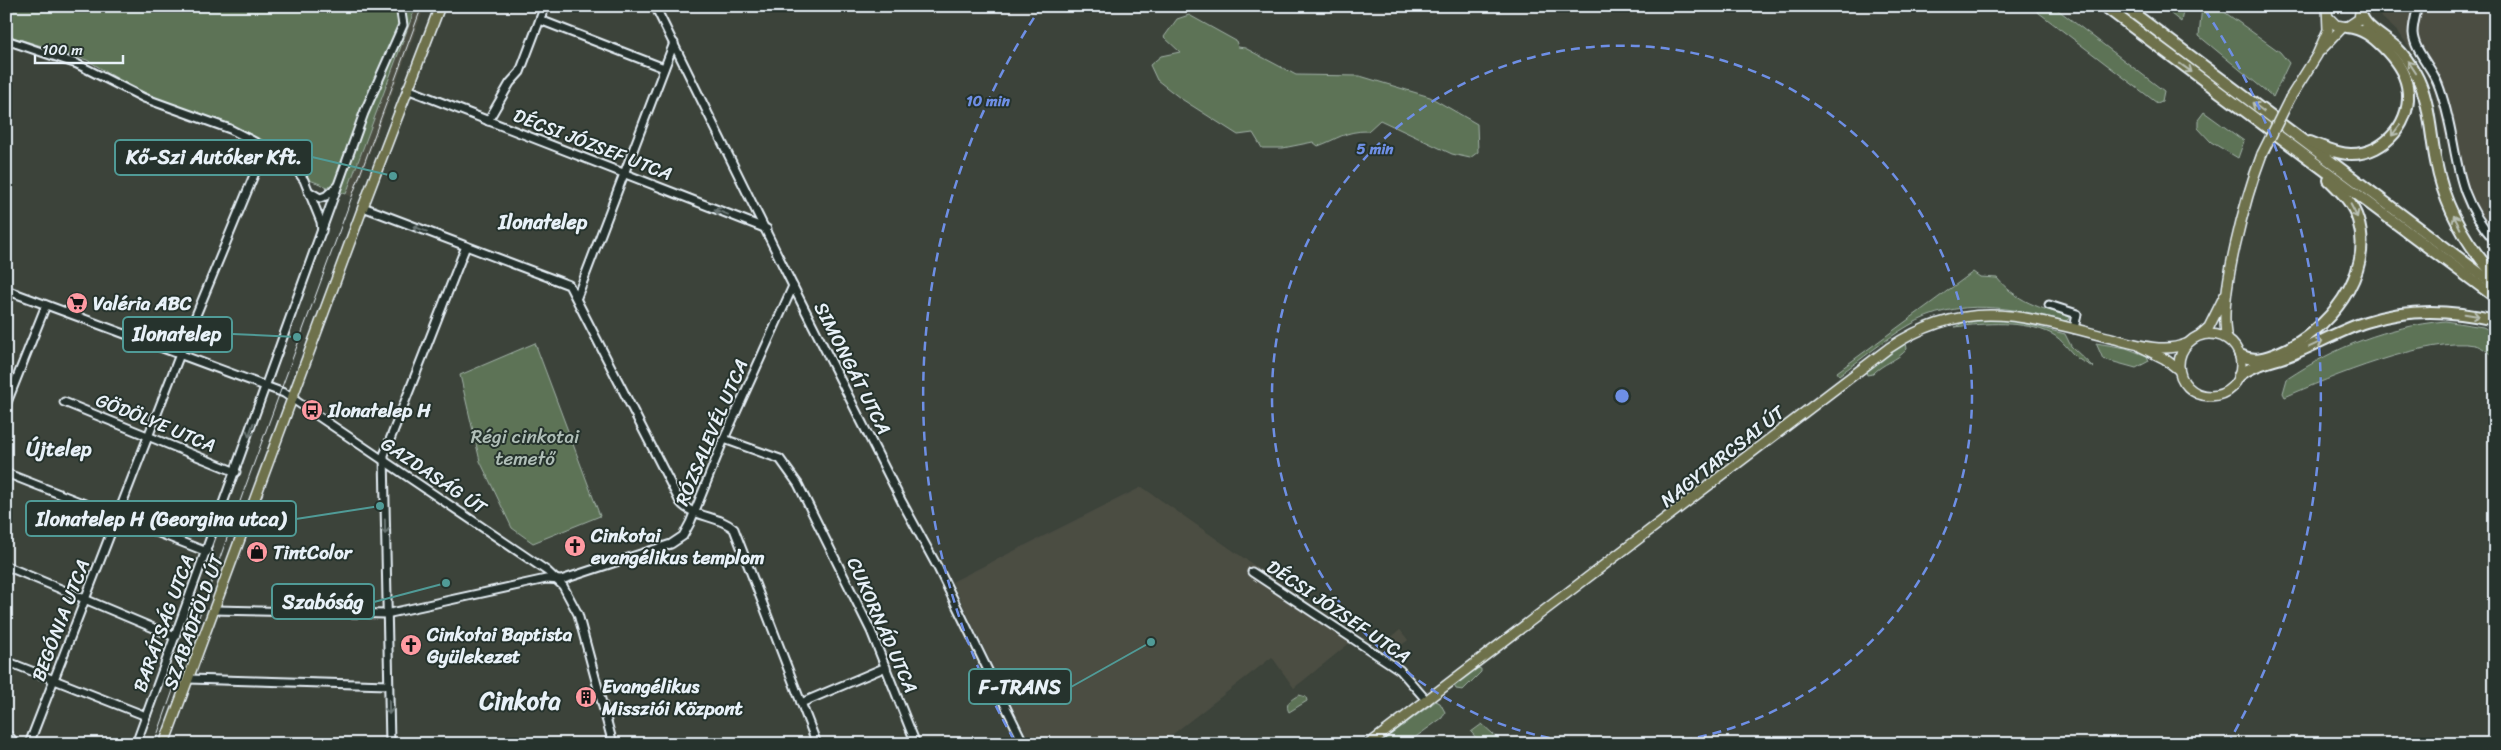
<svg xmlns="http://www.w3.org/2000/svg" width="2501" height="750" viewBox="0 0 2501 750" font-family="Sriracha,sans-serif">
<style>
.built{fill:#4c4e43}
.green{fill:#5d7357;stroke:#a2b2a8}
.lines{fill:none;stroke-linecap:round;stroke-linejoin:round}
.minor-casing{stroke:#e8f1f8;stroke-width:11}
.major-casing{stroke:#e8f1f8;stroke-width:12}
.highway-casing{stroke:#e8f1f8;stroke-width:14}
.minor{stroke:#26332d;stroke-width:7}
.major{stroke:#6e714b;stroke-width:9}
.highway{stroke:#6e714b;stroke-width:10}
.tram{stroke:#e8f1f8;stroke-width:1}
.major-bridge-casing{stroke:#e8f1f8;stroke-width:12;stroke-linecap:butt}
.major-bridge{stroke:#6e714b;stroke-width:9}
.oneway{stroke:#b7beb3}
.oneway2{stroke:#6a7674}
.ring{fill:none;stroke:#6e8fe5;stroke-width:2.5;stroke-dasharray:9 6}
.labels{text-anchor:middle;stroke-width:4;stroke-linejoin:round;paint-order:stroke}
.street-label{font-size:19px;fill:#e8f1f8;stroke:#26332d}
.poi-label{font-size:19px;font-weight:bold;fill:#e8f1f8;stroke:#26332d;text-anchor:start}
.park-label{font-size:19px;fill:#b0bfb8;stroke:#26332d}
.neighbourhood-label{font-size:20px;font-weight:bold;fill:#e8f1f8;stroke:#26332d}
.district-label{font-size:24px;font-weight:bold;fill:#e8f1f8;stroke:#26332d}
.centre{fill:#6e8fe5;stroke:#26332d;stroke-width:2.5}
.ring-label{font-size:15px;text-anchor:middle;font-weight:bold;fill:#6e8fe5;stroke:#26332d;stroke-width:4;stroke-linejoin:round;paint-order:stroke}
.leader{fill:none;stroke:#509b97;stroke-width:2}
.callout-dot{fill:#509b97;stroke:#26332d;stroke-width:2}
.callout{fill:#26332d;stroke:#509b97;stroke-width:2}
.callout-label{font-size:20px;text-anchor:middle;font-weight:bold;fill:#e8f1f8}
</style>
<rect width="100%" height="100%" fill="#3c433a"/>
<filter id="ink" filterUnits="userSpaceOnUse"><feTurbulence type="fractalNoise" baseFrequency=".02" numOctaves="2"/><feDisplacementMap in="SourceGraphic" scale="10" xChannelSelector="R" yChannelSelector="G"/><feConvolveMatrix kernelMatrix="1 2 1 2 8 2 1 2 1" color-interpolation-filters="sRGB"/></filter>
<g filter="url(#ink)">
<g class="built">
<path d="M 416,6 L 425,6 L 353,197 L 346,194 Z"/>
<path d="M 2374,6 L 2495,6 L 2495,247 L 2482,235 L 2461,201 L 2433,88 L 2420,63 L 2399,33 L 2375,11 Z"/>
<path d="M 1142,487 L 1357,637 L 1294,688 L 1272,657 L 1160,744 L 1099,744 L 1094,736 L 1085,744 L 1031,744 L 952,582 Z"/>
<path d="M 1400,630 L 1408,640 L 1391,653 L 1383,644 Z"/>
</g>
<g class="green">
<path d="M 6,6 L 416,6 L 346,194 L 307,179 L 293,156 L 231,124 L 166,102 L 128,85 L 87,60 L 6,35 Z"/>
<path d="M 2030,6 L 2053,6 L 2164,91 L 2162,101 L 2157,103 Z"/>
<path d="M 2161,6 L 2184,6 L 2181,22 Z"/>
<path d="M 2202,6 L 2216,6 L 2280,52 L 2289,63 L 2273,97 L 2199,36 Z"/>
<path d="M 1189,15 L 1236,41 L 1238,47 L 1245,48 L 1296,75 L 1360,76 L 1430,97 L 1477,124 L 1478,152 L 1470,158 L 1452,154 L 1380,120 L 1368,131 C 1344,131 1338,139 1318,146 L 1313,142 L 1283,148 L 1262,148 L 1253,133 L 1238,135 L 1180,98 L 1157,80 L 1150,65 L 1161,56 L 1180,52 L 1164,37 L 1177,19 Z"/>
<path d="M 2204,112 L 2244,141 L 2238,158 L 2211,142 L 2198,128 L 2198,120 Z"/>
<path d="M 1973,272 L 1980,277 L 1997,278 C 2015,300 2041,310 2069,315 L 2070,319 L 2065,321 C 2014,308 1957,296 1908,326 C 1884,340 1862,359 1839,375 L 1837,372 Z"/>
<path d="M 1989,318 L 2019,322 L 2065,334 L 2071,346 L 2094,368 C 2089,364 2082,362 2077,358 C 2068,350 2063,340 2052,334 C 2023,320 1985,323 1955,327 L 1968,320 Z"/>
<path d="M 2445,321 L 2483,327 L 2495,333 L 2495,356 C 2489,353 2481,346 2475,345 C 2430,336 2328,378 2285,397 L 2283,393 L 2287,379 C 2337,346 2386,327 2445,321 Z"/>
<path d="M 1906,342 L 1907,349 C 1897,361 1883,363 1873,374 L 1867,375 L 1866,371 Z"/>
<path d="M 535,343 L 600,516 L 533,543 L 512,528 L 480,461 L 460,375 Z"/>
<path d="M 2096,343 L 2126,348 L 2147,356 L 2149,361 L 2136,368 L 2103,359 Z"/>
<path d="M 1477,668 L 1481,669 L 1481,672 L 1463,690 L 1456,689 L 1454,685 Z"/>
<path d="M 1299,695 L 1306,697 L 1307,701 L 1289,712 C 1284,703 1292,699 1299,695 Z"/>
<path d="M 1436,701 L 1440,703 L 1445,712 L 1442,718 L 1406,744 L 1378,744 Z"/>
<path d="M 1482,724 L 1503,743 L 1482,744 L 1471,732 Z"/>
</g>
<g class="lines">
<g class="minor-casing">
<g id="minor">
<path d="M 655,6 L 793,286 L 902,502 L 938,568 L 1024,744"/>
<path d="M 2418,6 C 2416,14 2413,24 2413,33 C 2414,51 2432,67 2438,84 C 2461,143 2448,189 2495,241"/>
<path d="M 540,20 L 664,68"/>
<path d="M 6,40 L 77,64 L 144,98 L 230,129 L 289,160 L 304,180 L 321,222 L 322,231"/>
<path d="M 407,89 L 767,229"/>
<path d="M 488,121 L 510,83 L 520,72 L 545,6"/>
<path d="M 308,191 L 320,198 L 326,196 L 336,187"/>
<path d="M 363,207 L 569,285 L 680,502 C 693,518 719,515 734,529 L 817,744"/>
<path d="M 6,290 L 284,393 L 547,571 L 563,586 L 578,614 L 613,744"/>
<path d="M 577,297 L 674,43"/>
<path d="M 2049,305 L 2077,314 L 2074,329"/>
<path d="M 64,402 L 236,472"/>
<path d="M 6,405 L 46,305"/>
<path d="M 724,439 L 780,459 L 798,484 L 871,631 L 916,744"/>
<path d="M 6,473 L 207,552"/>
<path d="M 6,566 L 175,637"/>
<path d="M 1252,572 L 1400,670 L 1427,701"/>
<path d="M 214,610 L 386,614 L 546,579 L 561,580 L 671,544 L 683,536 L 690,523 L 724,439 L 793,286"/>
<path d="M 6,661 L 146,716"/>
<path d="M 189,679 L 388,685"/>
<path d="M 801,703 L 886,667"/>
<path d="M 6,733 L 16,744"/>
<path d="M 29,744 L 182,349 L 266,146"/>
<path d="M 136,744 L 364,113 L 403,25 L 400,6"/>
<path d="M 390,744 L 384,455 L 466,246"/>
</g>
</g>
<g class="major-casing">
<g id="major">
<path d="M 2328,17 L 2336,25 L 2347,27 L 2359,19 L 2361,6"/>
<path d="M 2320,51 L 2342,28"/>
<path d="M 2290,98 L 2317,55 L 2328,30 L 2327,6"/>
<circle cx="2210" cy="365" r="31"/>
<path d="M 2200,335 L 2209,327 L 2225,295"/>
<path d="M 2227,338 C 2217,299 2247,193 2262,154"/>
<path d="M 2141,347 L 2165,359 L 2179,370"/>
<path d="M 164,744 L 363,207 L 440,6"/>
<path d="M 1369,744 L 1889,348 C 1969,294 2030,318 2115,339 C 2138,345 2164,353 2186,344"/>
</g>
</g>
<g class="highway-casing">
<g id="highway">
<path d="M 2104,6 L 2495,297"/>
<path d="M 2124,6 L 2495,285"/>
<path d="M 2361,14 C 2366,29 2386,38 2397,48 C 2404,55 2410,64 2415,73 C 2430,99 2430,132 2436,162 C 2444,205 2465,243 2495,276"/>
<path d="M 2310,142 C 2323,147 2337,154 2351,154 C 2386,154 2414,120 2407,86 C 2404,70 2394,58 2383,47 C 2372,36 2363,29 2347,27"/>
<path d="M 2240,355 C 2253,362 2266,358 2280,352 C 2327,332 2375,274 2358,220 C 2353,203 2341,192 2329,180"/>
<path d="M 2239,376 C 2254,363 2277,361 2295,353 C 2319,343 2341,330 2366,322 C 2409,308 2451,310 2495,320"/>
</g>
</g>
<use href="#minor" class="minor"/>
<use href="#major" class="major"/>
<use href="#highway" class="highway"/>
<path class="tram" d="M 154,744 L 243,493 L 422,6"/>
<g class="major-bridge-casing">
<path id="major-bridge" d="M 2262,154 L 2290,98"/>
</g>
<use href="#major-bridge" class="major-bridge"/>
</g>
<defs><path id="oneway-shaft" d="M-6 0H5M1.5-3L5.5 0L1.5 3" fill="none" stroke-width="1.6" stroke-linecap="round" stroke-linejoin="round" transform="scale(1.25)"/></defs>
<g class="oneway">
<use href="#oneway-shaft" transform="translate(2412 67) rotate(-123)"/>
<use href="#oneway-shaft" transform="translate(2186 68) rotate(36)"/>
<use href="#oneway-shaft" transform="translate(2258 107) rotate(-143)"/>
<use href="#oneway-shaft" transform="translate(2396 130) rotate(127)"/>
<use href="#oneway-shaft" transform="translate(2354 211) rotate(63)"/>
<use href="#oneway-shaft" transform="translate(2457 222) rotate(-117)"/>
<use href="#oneway-shaft" transform="translate(2472 315) rotate(10)"/>
<use href="#oneway-shaft" transform="translate(2316 344) rotate(-25)"/>
</g>
<g class="oneway2">
<use href="#oneway-shaft" transform="translate(721 212) rotate(-159)"/>
<use href="#oneway-shaft" transform="translate(420 229) rotate(-159)"/>
<use href="#oneway-shaft" transform="translate(251 430) rotate(109)"/>
<use href="#oneway-shaft" transform="translate(385 527) rotate(89)"/>
<use href="#oneway-shaft" transform="translate(389 707) rotate(89)"/>
</g>
</g>
<g class="ring">
<path d="M1579 743A350 350 0 1 1 1665 743"/>
<path d="M1014 740A699 699 0 0 1 1039 10M2205 10A699 699 0 0 1 2230 740"/>
</g>
<defs>
<g id="supermarket-disc" transform="scale(1.125)"><circle r="9.5" fill="#ff9aa2" stroke="#26332d"/><path d="M-6-5.5h2.5l.6 2H6L4.5 2H-2.5L-4.4-4H-6ZM-1.5 3.2a1.3 1.3 0 1 0 .1 0ZM3 3.2a1.3 1.3 0 1 0 .1 0Z" fill="#111"/></g>
<g id="bus-disc" transform="scale(1.125)"><circle r="9.5" fill="#ff9aa2" stroke="#26332d"/><path d="M-5-6H5V4H4V6H2V4H-2V6H-4V4H-5ZM-3.5-4V0h7V-4ZM-3.5 1.2v1.5H-2V1.2ZM2 1.2v1.5H3.5V1.2Z" fill="#111"/></g>
<g id="church-disc" transform="scale(1.125)"><circle r="9.5" fill="#ff9aa2" stroke="#26332d"/><path d="M-1.2-6h2.4v3.5h3.3v2.4h-3.3V6h-2.4V-.1h-3.3v-2.4h3.3Z" fill="#111"/></g>
<g id="shop-disc" transform="scale(1.125)"><circle r="9.5" fill="#ff9aa2" stroke="#26332d"/><path d="M-5-2.5h2.3a2.7 3.5 0 0 1 5.4 0H5L5.5 6h-11ZM-1.5-2.5h3a1.5 2.3 0 0 0-3 0Z" fill="#111"/></g>
<g id="building-disc" transform="scale(1.125)"><circle r="9.5" fill="#ff9aa2" stroke="#26332d"/><path d="M-4-6H4V6H1V3H-1V6H-4ZM-2.5-4.3h1.7v1.8h-1.7ZM.8-4.3h1.7v1.8H.8ZM-2.5-1h1.7V.8h-1.7ZM.8-1h1.7V.8H.8Z" fill="#111"/></g>
</defs>
<g fill-rule="evenodd">
<use href="#supermarket-disc" x="77" y="303"/>
<use href="#bus-disc" x="312" y="410"/>
<use href="#church-disc" x="575" y="546"/>
<use href="#shop-disc" x="257" y="552"/>
<use href="#church-disc" x="411" y="645"/>
<use href="#building-disc" x="586" y="697"/>
</g>
<g class="labels">
<g class="street-label">
<text transform="translate(593 144) rotate(21)" y="7">DÉCSI JÓZSEF UTCA</text>
<text transform="translate(853 368) rotate(63)" y="7">SIMONGÁT UTCA</text>
<text transform="translate(156 422) rotate(22)" y="7">GÖDÖLYE UTCA</text>
<text transform="translate(711 432) rotate(-67)" y="7">RÓZSALEVÉL UTCA</text>
<text transform="translate(1722 456) rotate(-38)" y="7">NAGYTARCSAI ÚT</text>
<text transform="translate(434 475) rotate(34)" y="7">GAZDASÁG ÚT</text>
<text transform="translate(1339 611) rotate(34)" y="7">DÉCSI JÓZSEF UTCA</text>
<text transform="translate(60 620) rotate(-69)" y="7">BEGÓNIA UTCA</text>
<text transform="translate(193 622) rotate(-70)" y="7">SZABADFÖLD ÚT</text>
<text transform="translate(163 623) rotate(-70)" y="7">BARÁTSÁG UTCA</text>
<text transform="translate(883 625) rotate(66)" y="7">CUKORNÁD UTCA</text>
</g>
<g class="poi-label">
<text x="93" y="310">Valéria ABC</text>
<text x="328" y="417">Ilonatelep H</text>
<text x="591" y="542">Cinkotai<tspan x="591" dy="22">evangélikus templom</tspan></text>
<text x="273" y="559">TintColor</text>
<text x="427" y="641">Cinkotai Baptista<tspan x="427" dy="22">Gyülekezet</tspan></text>
<text x="602" y="693">Evangélikus<tspan x="602" dy="22">Missziói Központ</tspan></text>
</g>
<g class="park-label">
<text x="525" y="443">Régi cinkotai<tspan x="525" dy="22">temető</tspan></text>
</g>
<g class="neighbourhood-label">
<text x="543" y="229">Ilonatelep</text>
<text x="59" y="456">Újtelep</text>
</g>
<g class="district-label">
<text x="520" y="709">Cinkota</text>
</g>
</g>
<circle cx="1622" cy="396" r="8" class="centre"/>
<g class="ring-label">
<text x="988" y="106">10 min</text>
<text x="1375" y="154">5 min</text>
</g>
<path class="leader" d="M393 176L312 157M297 337L232 334M380 506L296 519M446 583L374 602M1151 642L1071 687"/>
<g class="callout-dot">
<circle cx="393" cy="176" r="5"/>
<circle cx="297" cy="337" r="5"/>
<circle cx="380" cy="506" r="5"/>
<circle cx="446" cy="583" r="5"/>
<circle cx="1151" cy="642" r="5"/>
</g>
<g class="callout">
<rect x="115" y="140" width="197" height="35" rx="5"/>
<rect x="123" y="317" width="109" height="35" rx="5"/>
<rect x="26" y="501" width="270" height="35" rx="5"/>
<rect x="272" y="584" width="102" height="35" rx="5"/>
<rect x="969" y="669" width="102" height="35" rx="5"/>
</g>
<g class="callout-label">
<text x="214" y="164">Kő-Szi Autóker Kft.</text>
<text x="177" y="341">Ilonatelep</text>
<text x="161" y="526">Ilonatelep H (Georgina utca)</text>
<text x="323" y="609">Szabóság</text>
<text x="1020" y="694">F-TRANS</text>
</g>
<rect width="2501" height="750" fill="none" stroke="#26332d" stroke-width="25"/>
<rect x="12" y="12" width="2476" height="725" fill="none" stroke="#e8f1f8" stroke-width="2" filter="url(#ink)"/>
<path d="M35 55v8h88v-8" fill="none" stroke="#e8f1f8" stroke-width="2.5"/>
<text x="42" y="55" font-size="15" fill="#e8f1f8" stroke="#26332d" stroke-width="4" paint-order="stroke">100 m</text>
</svg>
